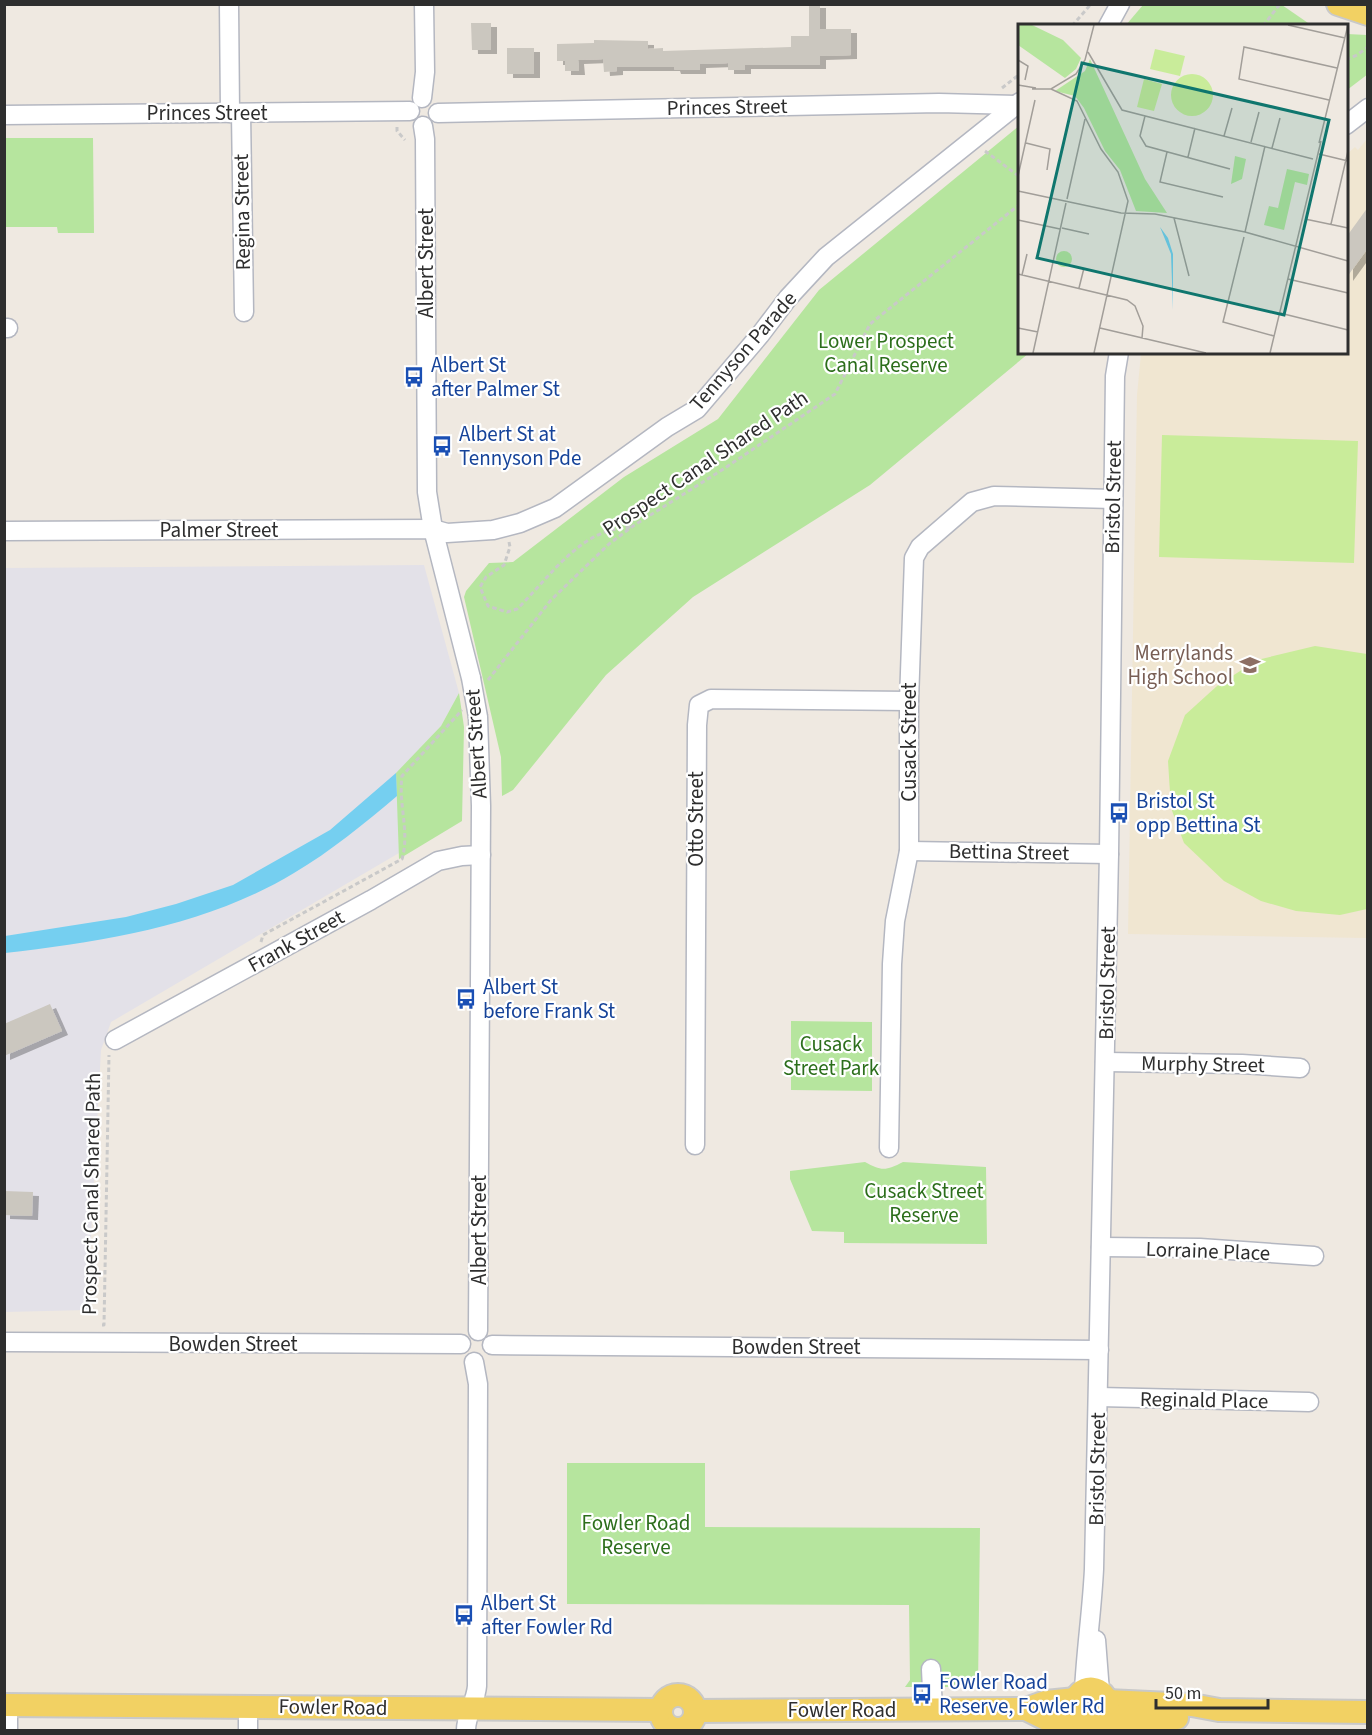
<svg xmlns="http://www.w3.org/2000/svg" width="1372" height="1735" viewBox="0 0 1372 1735" font-family="'Source Sans 3',sans-serif">
<style>
.industrial{fill:#e3e1e8}
.education{fill:#f0e6d1}
.green{fill:#b6e59e}
.pitch{fill:#c9ec9a}
.water{fill:#75cff0}
.building{fill:#cbc7bf;filter:url(#shadow)}
.lines{fill:none;stroke-linecap:round;stroke-linejoin:round}
.minor-casing{stroke:#b4b7c1;stroke-width:21}
.major-casing{stroke:#c9c9c9;stroke-width:26}
.path{stroke:#c9c9c9;stroke-width:3;stroke-dasharray:4.5 3;stroke-linecap:butt}
.minor{stroke:#fff;stroke-width:18}
.major{stroke:#f2d163;stroke-width:22}
.minor-bridge-casing{stroke:#b4b7c1;stroke-width:21;stroke-linecap:butt}
.minor-bridge{stroke:#fff;stroke-width:18}
.labels{text-anchor:middle;stroke-width:4.5;stroke-linejoin:round;paint-order:stroke}
.street-label{font-size:21px;fill:#2e2e2e;stroke:#fff}
.park-label{font-size:21px;fill:#2c6e1b;stroke:#fff}
.transit-label{font-size:21px;fill:#164399;stroke:#fff;text-anchor:start}
.education-label{font-size:21px;fill:#785e54;stroke:#fff;text-anchor:end}
.inset-road{fill:none;stroke:#a29e99;stroke-width:1.5}
.view{fill:#0f766e;fill-opacity:0.15;stroke:#0f766e;stroke-width:3}
.inset-edge{fill:none;stroke:#2e2e2e;stroke-width:3}
</style>
<defs>
<filter id="shadow"><feDropShadow dx="6" dy="4" stdDeviation="0" flood-color="#0004"/></filter>
</defs>
<rect width="100%" height="100%" fill="#efe9e1"/>
<path class="industrial" d="M 424,565 L 459,693 L 441,726 L 397,773 L 399,853 L 111,1022 L 101,1050 L 87,1310 L 5,1312 L 4,568 Z"/>
<path class="education" d="M 1367,139 L 1367,938 L 1128,934 L 1137,395 L 1141,354 L 1346,352 L 1347,154 L 1355,147 L 1358,150 Z"/>
<g class="green">
<path d="M 1143,5 L 1282,5 L 1311,25 L 1126,25 Z"/>
<path d="M 1347,34 L 1367,35 L 1368,74 L 1347,90 Z"/>
<path d="M 1019,126 L 1020,352 L 1029,353 L 870,485 L 693,597 L 606,675 L 513,790 L 502,796 L 501,757 L 464,597 L 466,591 L 489,563 L 513,562 L 624,477 L 718,419 L 819,290 Z"/>
<path d="M 4,138 L 93,138 L 94,233 L 58,233 L 57,227 L 5,227 Z"/>
<path d="M 459,693 L 464,727 L 462,821 L 399,859 L 396,773 L 441,726 Z"/>
<path d="M 791,1021 L 872,1022 L 872,1091 L 791,1090 Z"/>
<path d="M 865,1162 C 881,1171 886,1171 903,1162 L 986,1167 L 987,1244 L 844,1243 L 844,1232 L 812,1231 L 790,1179 L 790,1171 Z"/>
<path d="M 567,1463 L 705,1463 L 705,1527 L 980,1528 L 978,1687 L 905,1687 L 910,1680 L 909,1605 L 567,1604 Z"/>
<rect x="348" y="1729" width="93" height="1"/>
</g>
<g class="pitch">
<path d="M 1162,435 L 1358,441 L 1354,563 L 1159,557 Z"/>
<path d="M 1315,646 L 1367,654 L 1367,909 L 1340,915 L 1296,911 L 1261,901 L 1224,881 L 1184,843 L 1171,808 L 1168,761 L 1185,715 L 1217,686 L 1257,660 Z"/>
</g>
<path class="water" d="M 396,773 L 397,796 C 364,824 331,851 294,873 C 208,925 103,942 5,953 L 5,936 L 126,917 L 176,904 L 233,885 L 330,830 Z"/>
<g class="building">
<path d="M 809,4 L 820,4 L 820,29 L 851,29 L 851,55 L 820,56 L 820,65 L 745,65 L 745,70 L 728,70 L 728,63 L 700,64 L 700,70 L 675,70 L 674,67 L 617,67 L 617,71 L 604,72 L 603,59 L 578,60 L 579,71 L 565,71 L 565,61 L 557,61 L 557,44 L 594,43 L 594,40 L 648,41 L 648,49 L 663,48 L 663,51 L 791,47 L 791,36 L 809,36 Z"/>
<path d="M 471,23 L 491,23 L 491,50 L 472,50 Z"/>
<rect x="507" y="48" width="27" height="26"/>
<path d="M 1368,207 L 1368,248 L 1347,277 L 1347,236 Z"/>
<path d="M 50,1004 L 62,1031 L 4,1056 L 4,1024 Z"/>
<path d="M 4,1191 L 33,1192 L 32,1216 L 4,1215 Z"/>
</g>
<g class="lines">
<g class="minor-casing">
<g id="minor">
<path d="M 229,4 L 230,113"/>
<path d="M 1108,26 L 1120,4"/>
<path d="M 422,98 L 425,72 L 424,4"/>
<path d="M 241,113 L 244,312"/>
<path d="M 438,113 L 939,103 L 1016,105"/>
<path d="M 4,115 L 410,111"/>
<path d="M 1346,125 L 1368,108"/>
<path d="M 423,126 L 425,139 L 427,492 L 433,529 L 471,678"/>
<path d="M 4,328 L 8,328"/>
<path d="M 4,531 L 433,529 L 447,533 L 493,530 L 520,523 L 555,508 L 667,427 L 697,409 L 760,335 L 788,298 L 826,257 L 1020,102"/>
<path d="M 478,717 L 481,806 L 478,1331"/>
<path d="M 909,851 L 1109,854"/>
<path d="M 115,1040 L 371,900 L 438,861 L 462,856 L 481,855"/>
<path d="M 1105,1062 L 1242,1064 L 1300,1068"/>
<path d="M 695,1145 L 697,725 L 699,705 L 711,699 L 909,701"/>
<path d="M 889,1148 L 892,964 L 895,921 L 909,851 L 909,701 L 914,558 L 920,547 L 972,502 L 994,496 L 1113,499"/>
<path d="M 1101,1247 L 1200,1248 L 1314,1256"/>
<path d="M 4,1342 L 461,1344"/>
<path d="M 492,1345 L 1099,1350"/>
<path d="M 1099,1397 L 1309,1402"/>
<path d="M 1096,1640 L 1100,1692"/>
<path d="M 931,1669 L 933,1710"/>
<path d="M 1084,1691 C 1086,1650 1092,1610 1094,1569 L 1109,854 L 1115,376 L 1119,352"/>
<path d="M 8,1730 L 8,1705"/>
<path d="M 248,1730 L 248,1706"/>
<path d="M 466,1730 C 466,1715 476,1701 477,1686 L 478,1384 L 474,1362"/>
</g>
</g>
<g class="major-casing">
<g id="major">
<path d="M 1338,4 L 1368,14"/>
<circle cx="678" cy="1712" r="17"/>
<path d="M 1107,1701 L 1192,1705 L 1219,1710 L 1368,1712"/>
<path d="M 4,1705 L 661,1710"/>
<path d="M 1026,1709 L 1046,1719 L 1081,1719"/>
<path d="M 695,1711 L 1026,1709 L 1046,1702 L 1076,1699"/>
<path d="M 1102,1718 C 1117,1701 1096,1679 1080,1693 C 1065,1707 1083,1730 1102,1718 L 1177,1718"/>
</g>
</g>
<g class="path">
<path d="M 1072,26 L 1091,4"/>
<path d="M 1263,26 L 1280,4"/>
<path d="M 1346,60 L 1357,55 L 1368,47"/>
<path d="M 1002,88 L 1020,74"/>
<path d="M 397,127 L 397,131 L 405,140"/>
<path d="M 985,151 L 1020,177"/>
<path d="M 509,542 L 510,547 L 504,565 L 486,577 L 480,587 L 488,606 L 507,612 L 517,609 C 543,584 572,542 608,531 C 615,529 623,528 631,527"/>
<path d="M 488,680 L 551,600 L 609,544 L 633,526 L 725,468 L 835,394 L 870,324 L 1020,204"/>
<path d="M 261,942 L 263,935 L 402,859 C 410,832 398,803 402,776 L 462,710"/>
<path d="M 102,1325 L 104,1325 L 109,1055"/>
</g>
<use href="#minor" class="minor"/>
<use href="#major" class="major"/>
<g class="minor-bridge-casing">
<path id="minor-bridge" d="M 471,678 L 478,717"/>
</g>
<use href="#minor-bridge" class="minor-bridge"/>
</g>
<defs>
<g id="bus-bare" transform="scale(1.62)"><path d="M-5-6H5V4H4V6H2V4H-2V6H-4V4H-5ZM-3.5-4V0h7V-4ZM-3.5 1.2v1.5H-2V1.2ZM2 1.2v1.5H3.5V1.2Z" fill="#1a4fb4" stroke="#fff" stroke-width="2.5" paint-order="stroke"/></g>
<g id="school-bare" transform="scale(1.62)"><path d="M0-5L7-2L0 1L-7-2ZM-4 1L0 2.5L4 1V4Q0 6-4 4Z" fill="#8d6e63" stroke="#fff" stroke-width="2.5" paint-order="stroke"/></g>
</defs>
<g fill-rule="evenodd">
<use href="#bus-bare" x="414" y="377"/>
<use href="#bus-bare" x="442" y="446"/>
<use href="#school-bare" x="1250" y="665"/>
<use href="#bus-bare" x="1119" y="813"/>
<use href="#bus-bare" x="466" y="999"/>
<use href="#bus-bare" x="464" y="1615"/>
<use href="#bus-bare" x="922" y="1694"/>
</g>
<g class="labels">
<g class="street-label">
<text transform="translate(727 107) rotate(-1)" y="7">Princes Street</text>
<text x="207" y="120">Princes Street</text>
<text transform="translate(242 212) rotate(-91)" y="7">Regina Street</text>
<text transform="translate(426 263) rotate(-90)" y="7">Albert Street</text>
<text transform="translate(743 351) rotate(-49)" y="7">Tennyson Parade</text>
<text transform="translate(705 463) rotate(-34)" y="7">Prospect Canal Shared Path</text>
<text transform="translate(1113 497) rotate(-89)" y="7">Bristol Street</text>
<text x="219" y="537">Palmer Street</text>
<text transform="translate(909 742) rotate(-90)" y="7">Cusack Street</text>
<text transform="translate(476 744) rotate(-94)" y="7">Albert Street</text>
<text transform="translate(696 819) rotate(-90)" y="7">Otto Street</text>
<text transform="translate(1009 852) rotate(1)" y="7">Bettina Street</text>
<text transform="translate(296 941) rotate(-29)" y="7">Frank Street</text>
<text transform="translate(1107 983) rotate(-89)" y="7">Bristol Street</text>
<text transform="translate(1203 1064) rotate(1)" y="7">Murphy Street</text>
<text transform="translate(91 1194) rotate(-89)" y="7">Prospect Canal Shared Path</text>
<text transform="translate(479 1230) rotate(-90)" y="7">Albert Street</text>
<text transform="translate(1208 1251) rotate(2)" y="7">Lorraine Place</text>
<text x="233" y="1351">Bowden Street</text>
<text x="796" y="1354">Bowden Street</text>
<text transform="translate(1204 1400) rotate(1)" y="7">Reginald Place</text>
<text transform="translate(1097 1469) rotate(-89)" y="7">Bristol Street</text>
<text transform="translate(333 1707) rotate(1)" y="7">Fowler Road</text>
<text x="842" y="1717">Fowler Road</text>
</g>
<g class="park-label">
<text x="886" y="348">Lower Prospect<tspan x="886" dy="24">Canal Reserve</tspan></text>
<text x="831" y="1051">Cusack<tspan x="831" dy="24">Street Park</tspan></text>
<text x="924" y="1198">Cusack Street<tspan x="924" dy="24">Reserve</tspan></text>
<text x="636" y="1530">Fowler Road<tspan x="636" dy="24">Reserve</tspan></text>
</g>
<g class="transit-label">
<text x="431" y="372">Albert St<tspan x="431" dy="24">after Palmer St</tspan></text>
<text x="459" y="441">Albert St at<tspan x="459" dy="24">Tennyson Pde</tspan></text>
<text x="1136" y="808">Bristol St<tspan x="1136" dy="24">opp Bettina St</tspan></text>
<text x="483" y="994">Albert St<tspan x="483" dy="24">before Frank St</tspan></text>
<text x="481" y="1610">Albert St<tspan x="481" dy="24">after Fowler Rd</tspan></text>
<text x="939" y="1689">Fowler Road<tspan x="939" dy="24">Reserve, Fowler Rd</tspan></text>
</g>
<g class="education-label">
<text x="1233" y="660">Merrylands<tspan x="1233" dy="24">High School</tspan></text>
</g>
</g>
<g transform="translate(1018 24)">
<rect width="330" height="330" fill="#efe9e1"/>
<path d="M 0,1 L 14,1 L 45,16 L 63,34 L 58,45 L 47,54 L 0,21 ZM 72,35 L 127,155 L 149,189 L 118,187 L 102,146 L 87,127 L 66,84 L 57,72 L 37,67 L 67,47 ZM 217,132 L 228,135 L 224,155 L 213,160 ZM 269,145 L 291,150 L 289,161 L 277,158 L 266,206 L 246,201 L 251,182 L 260,184 ZM38 235a8 8 0 1 1 16 0a8 8 0 1 1-16 0Z" fill="#b6e59e"/>
<path d="M 137,25 L 167,32 L 162,52 L 132,45 ZM153 71a21 21 0 1 1 42 0a21 21 0 1 1-42 0ZM 126,55 L 144,60 L 136,87 L 119,83 Z" fill="#c9ec9a"/>
<path d="M 142,203 L 150,214 L 155,230 L 155,286 L 153,230 Z" fill="#75cff0"/>
<path class="inset-road" d="M 270,1 L 327,14M 70,28 L 104,86 L 295,135M 0,36 L 10,42 L 7,56M 0,61 L 18,64M 14,65 L 33,65 L 58,50 L 67,36 L 76,1M 33,65 L 59,77 L 83,125 L 100,148 L 110,177 L 76,329M 311,76 L 221,55 L 226,23 L 319,44M 127,92 L 122,112 L 128,122 L 212,145M 206,112 L 214,84M 233,118 L 241,88M 8,119 L 32,125 L 29,146M 301,119 L 330,1M 254,124 L 262,94M 149,128 L 142,158 L 205,173M 301,130 L 330,137M 170,133 L 177,104M 0,152 L 17,76M 0,167 L 103,189 L 137,190 L 227,208 L 330,237M 49,175 L 67,95M 156,194 L 171,252M 287,195 L 330,204M 0,196 L 42,205M 313,200 L 330,127M 44,204 L 71,210M 227,208 L 247,122M 226,213 L 205,298 L 256,312M 0,250 L 109,276 L 117,282 L 125,302 L 124,314M 4,251 L 9,230M 270,255 L 330,269M 61,264 L 66,244M 262,289 L 330,306M 0,304 L 20,308M 82,304 L 188,329M 15,329 L 48,179M 252,329 L 303,117"/>
<path class="view" d="M 64,39 L 311,96 L 266,291 L 19,234 Z"/>
<rect width="330" height="330" class="inset-edge"/>
</g>
<rect width="1372" height="1735" fill="none" stroke="#2e2e2e" stroke-width="12"/>
<path d="M1156 1699v9h112v-9" fill="none" stroke="#2e2e2e" stroke-width="3"/>
<text x="1165" y="1699" font-size="18" fill="#2e2e2e" stroke="#ffffff" stroke-width="4.5" paint-order="stroke">50 m</text>
</svg>
